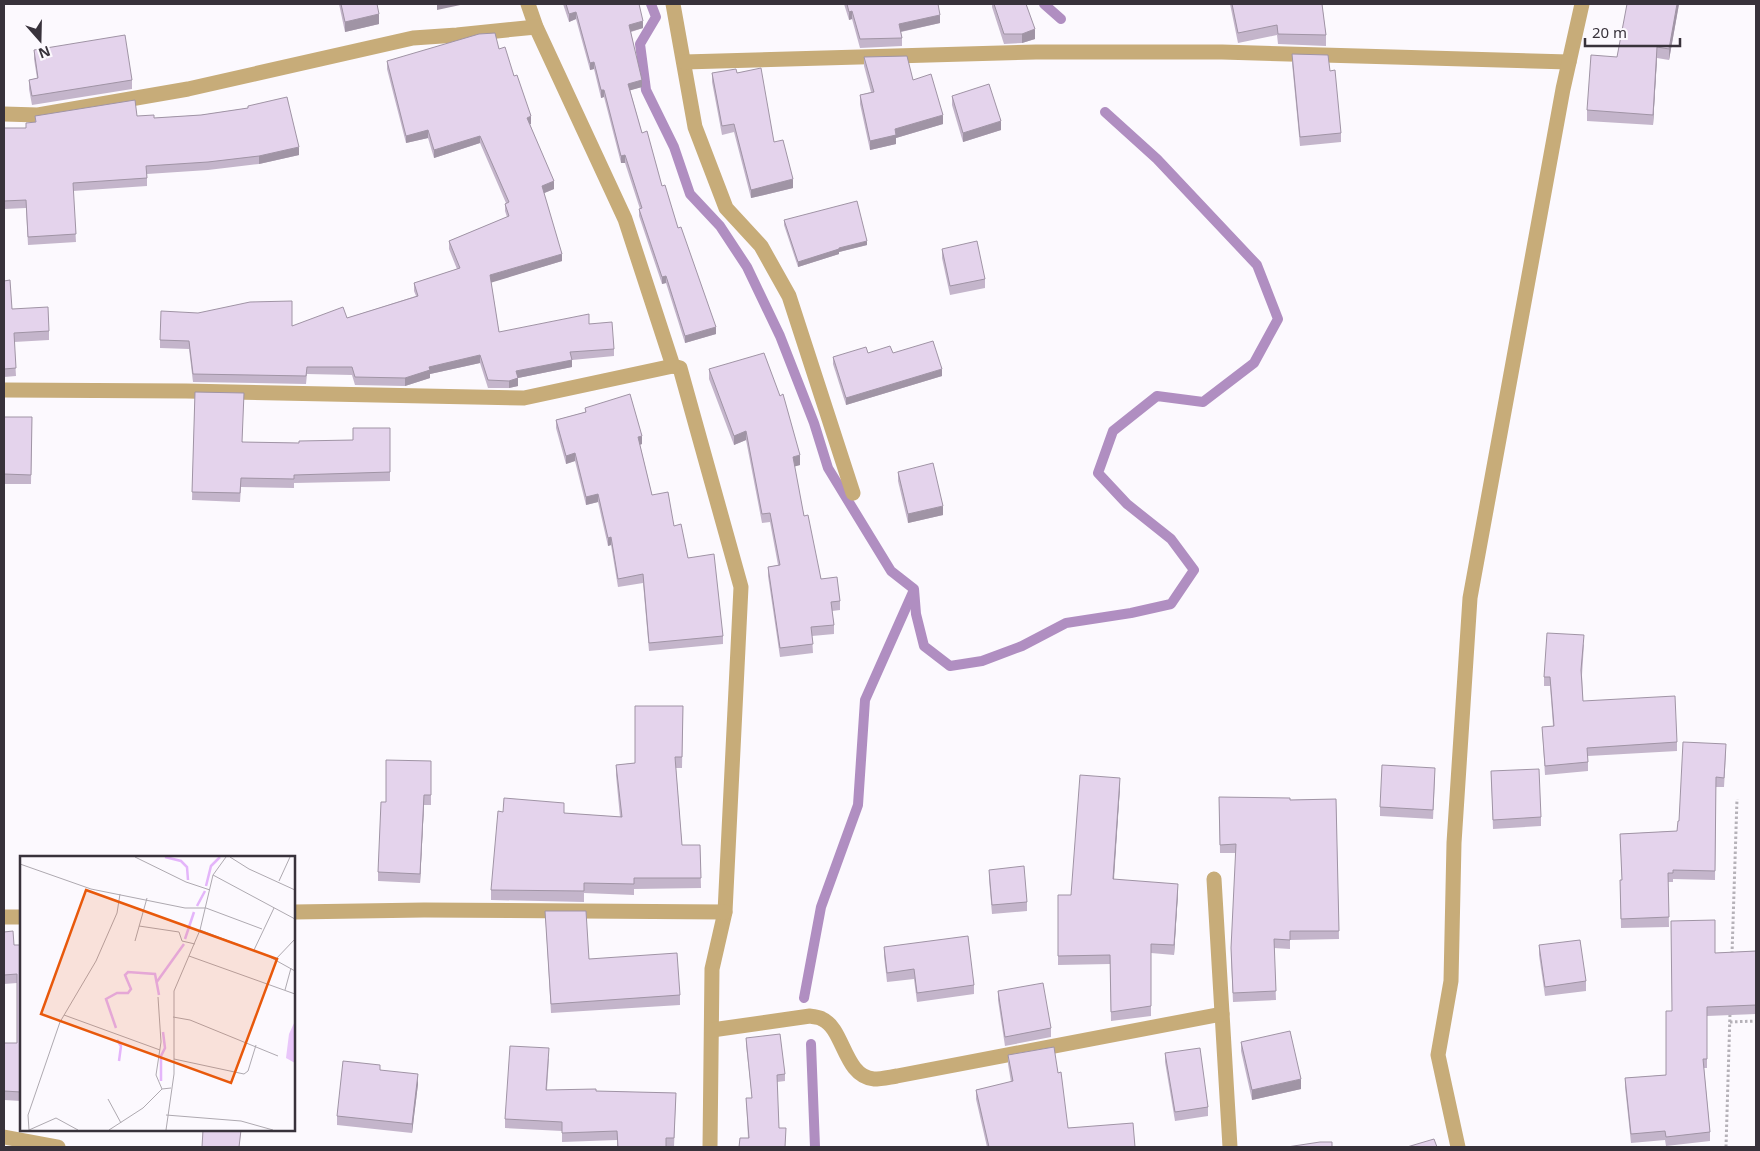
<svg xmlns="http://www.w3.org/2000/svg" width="1760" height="1151" viewBox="0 0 1760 1151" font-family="'Noto Sans',sans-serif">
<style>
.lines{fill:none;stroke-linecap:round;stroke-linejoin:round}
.stream{stroke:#b08ec1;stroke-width:10}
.path{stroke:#b5b1b8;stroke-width:3;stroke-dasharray:2.5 2.5;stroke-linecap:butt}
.minor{stroke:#c7ac79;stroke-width:15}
.wall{fill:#c4b5cb}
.shaded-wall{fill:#a094a5}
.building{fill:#e4d3ec;stroke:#a094a5}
.inset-river{fill:none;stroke:#e4b5fa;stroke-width:2.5}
.inset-road{fill:none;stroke:#aea9b0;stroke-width:1}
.view{fill:#e8590c;fill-opacity:0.15;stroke:#e8590c;stroke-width:2.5}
.inset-edge{fill:none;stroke:#38323b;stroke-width:2.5}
</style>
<rect width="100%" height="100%" fill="#fcf9fe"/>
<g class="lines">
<g class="stream">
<path d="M 651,4 L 656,17 L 640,44 L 646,90 L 674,147 L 690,194 L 720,226 L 747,267 L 780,336 L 814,423 L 828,468 L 891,571 L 914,589 L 916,614 L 924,646 L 950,666 L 982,661 L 1022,646 L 1066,623 L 1131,613 L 1171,604 L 1194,570 L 1171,539 L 1127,504 L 1098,473 L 1113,431 L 1157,396 L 1203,402 L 1254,363 L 1278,319 L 1257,265 L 1157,159 L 1105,112"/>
<path d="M 1044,4 L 1061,19"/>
<path d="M 804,998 L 821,907 L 858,805 L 865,700 L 913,592"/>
<path d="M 811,1044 L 815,1147"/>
</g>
<g class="path">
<path d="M 1732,954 L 1737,799"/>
<path d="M 1730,1022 L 1756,1021"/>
<path d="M 1726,1147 L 1730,1013"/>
</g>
<g class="minor">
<path d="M 528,4 L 536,27 L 625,219 L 673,366 L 680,368 L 741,587 L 725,912 L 712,969 L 710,1147"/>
<path d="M 673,4 L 695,127 L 726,208 L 761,246 L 789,296 L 853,493"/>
<path d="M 684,62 L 1036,52 L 1222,52 L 1569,62"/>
<path d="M 4,114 L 38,115 L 188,89 L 413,38 L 457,35 L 536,27"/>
<path d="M 4,390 L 186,391 L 524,398 L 673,366"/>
<path d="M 1214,879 L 1230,1147"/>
<path d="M 294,912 L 424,910 L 725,912"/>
<path d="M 4,917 L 21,917"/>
<path d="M 712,1030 L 810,1016 C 814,1017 819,1017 822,1019 C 844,1028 844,1077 874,1079 C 881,1079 890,1077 897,1076 L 1222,1014"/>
<path d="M 4,1137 L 58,1147"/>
<path d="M 1458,1147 L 1438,1055 L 1451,981 L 1454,843 L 1470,598 L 1563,89 L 1582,4"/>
</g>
</g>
<g class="wall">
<path d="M 339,4 L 377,4 L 379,24 L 345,32 Z"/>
<path d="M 563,4 L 639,4 L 643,28 L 631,32 L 642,87 L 630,90 L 642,133 L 678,228 L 716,334 L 685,343 L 666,283 L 662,284 L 639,216 L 639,209 L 640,209 L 625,163 L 621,163 L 604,97 L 601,98 L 594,69 L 590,70 L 576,19 L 569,22 Z"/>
<path d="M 844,4 L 938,4 L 940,23 L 901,32 L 902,38 L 902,46 L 860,48 L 852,19 L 849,20 Z"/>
<path d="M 992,4 L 1026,4 L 1035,39 L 1022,43 L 1004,44 L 992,7 Z"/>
<path d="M 1230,4 L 1322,4 L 1326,35 L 1326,46 L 1278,44 L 1277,35 L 1238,43 Z"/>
<path d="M 1679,4 L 1669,60 L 1657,58 L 1653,125 L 1587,121 L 1587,110 L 1617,57 Z"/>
<path d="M 499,49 L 514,76 L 531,124 L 530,124 L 554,189 L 544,193 L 562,261 L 491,282 L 499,332 L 589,324 L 614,349 L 614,356 L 572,360 L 572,367 L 518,378 L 518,386 L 509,388 L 488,388 L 480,363 L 430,374 L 430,378 L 405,386 L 355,385 L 352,375 L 307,374 L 306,384 L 193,382 L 189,349 L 160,348 L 160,340 L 292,326 L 347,318 L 416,296 L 414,291 L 414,283 L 457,269 L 449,249 L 449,241 L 507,217 L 505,211 L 505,204 L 506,203 L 480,143 L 434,158 L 428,138 L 406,143 L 387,69 L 387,61 Z"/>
<path d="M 34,50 L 132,80 L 132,89 L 32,105 L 29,89 L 29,80 L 37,78 L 34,59 Z"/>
<path d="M 1292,54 L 1341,133 L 1341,142 L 1300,146 L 1292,63 Z"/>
<path d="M 864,57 L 913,80 L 943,124 L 896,138 L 896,144 L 870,150 L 860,104 L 860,95 L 871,92 L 864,66 Z"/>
<path d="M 712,73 L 737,73 L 774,142 L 793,188 L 751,198 L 734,132 L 722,135 L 712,82 Z"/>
<path d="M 952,96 L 1001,130 L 963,142 L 952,105 Z"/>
<path d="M 248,106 L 299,155 L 259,164 L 208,170 L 147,174 L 147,186 L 73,191 L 76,242 L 28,245 L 26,208 L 4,209 L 4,128 L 26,128 L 35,122 L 35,116 L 137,116 L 154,118 L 201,115 L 248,108 Z"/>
<path d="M 784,220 L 867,245 L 839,252 L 839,254 L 798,267 L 784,225 Z"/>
<path d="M 942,249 L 985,279 L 985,288 L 950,295 L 942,258 Z"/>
<path d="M 4,281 L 12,309 L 49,331 L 49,340 L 14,342 L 16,376 L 4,377 Z"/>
<path d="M 868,353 L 942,376 L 846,405 L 833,364 L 833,357 Z"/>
<path d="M 709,369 L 800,465 L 794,466 L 804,516 L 821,579 L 840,601 L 840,610 L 832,611 L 834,625 L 834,634 L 812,636 L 813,653 L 780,657 L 768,576 L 768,567 L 778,565 L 770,522 L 762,523 L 746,440 L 734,445 L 709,379 Z"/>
<path d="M 195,392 L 243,442 L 299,443 L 353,440 L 390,428 L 390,481 L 294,483 L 294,488 L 241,487 L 240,502 L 192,500 Z"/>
<path d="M 585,408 L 642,444 L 640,445 L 652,495 L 674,526 L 723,636 L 723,644 L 649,651 L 643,583 L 618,587 L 611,545 L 608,546 L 598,502 L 586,505 L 575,461 L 566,464 L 556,428 L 556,420 L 585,412 Z"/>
<path d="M 4,417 L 32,417 L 31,484 L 4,484 Z"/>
<path d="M 898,472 L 943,515 L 908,523 L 898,481 Z"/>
<path d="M 1584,644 L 1582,675 L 1583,701 L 1677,742 L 1677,751 L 1588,756 L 1588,771 L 1545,775 L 1542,727 L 1553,726 L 1550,686 L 1544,686 L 1544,677 Z"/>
<path d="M 683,706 L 682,768 L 676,768 L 682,845 L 700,845 L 701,888 L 634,889 L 634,895 L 584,893 L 584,902 L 491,900 L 491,890 L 564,813 L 620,817 L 616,775 L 616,765 L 635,763 Z"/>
<path d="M 1726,753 L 1724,787 L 1716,787 L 1715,880 L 1673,879 L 1673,882 L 1668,882 L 1669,927 L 1621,928 L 1620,880 L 1622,880 L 1620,834 L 1677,831 L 1679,821 Z"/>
<path d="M 431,761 L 431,805 L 424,805 L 420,883 L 378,881 L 378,872 L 386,802 Z"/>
<path d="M 1491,771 L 1541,817 L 1541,826 L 1493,829 Z"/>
<path d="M 1435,777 L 1433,819 L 1380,816 L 1380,807 Z"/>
<path d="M 1120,787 L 1114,880 L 1178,893 L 1174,955 L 1151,953 L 1151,1016 L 1111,1021 L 1110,964 L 1058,965 L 1058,895 L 1071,895 Z"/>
<path d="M 1219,797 L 1290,800 L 1336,799 L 1339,939 L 1290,940 L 1290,949 L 1274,948 L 1276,1000 L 1233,1002 L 1231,957 L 1236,853 L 1220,853 Z"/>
<path d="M 989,870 L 1027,902 L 1027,911 L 992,914 L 989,879 Z"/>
<path d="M 545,911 L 589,959 L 680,995 L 680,1005 L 551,1013 Z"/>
<path d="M 4,932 L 14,945 L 21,945 L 21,1101 L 4,1100 L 4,1043 L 17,1043 L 17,983 L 4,984 Z"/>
<path d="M 1539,945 L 1586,981 L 1586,991 L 1545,996 L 1539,955 Z"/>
<path d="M 884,947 L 974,985 L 974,994 L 917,1002 L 914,979 L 887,982 L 884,956 Z"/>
<path d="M 1756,951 L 1756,1014 L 1707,1016 L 1707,1068 L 1704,1068 L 1710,1132 L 1710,1141 L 1666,1146 L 1665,1140 L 1631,1143 L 1625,1087 L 1625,1078 L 1666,1075 L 1672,1011 L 1715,953 Z"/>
<path d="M 998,991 L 1051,1028 L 1051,1037 L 1005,1046 L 998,1000 Z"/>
<path d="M 746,1038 L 785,1074 L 785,1081 L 777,1082 L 779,1128 L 748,1138 L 746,1098 L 752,1098 L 746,1045 Z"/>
<path d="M 1241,1042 L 1301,1089 L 1252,1100 L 1241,1051 Z"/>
<path d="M 1165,1053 L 1208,1107 L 1208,1116 L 1175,1121 L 1165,1062 Z"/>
<path d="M 1008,1055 L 1068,1128 L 1135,1147 L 987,1147 L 976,1099 L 976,1090 L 1011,1082 L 1008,1064 Z"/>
<path d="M 549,1058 L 547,1090 L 676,1093 L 674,1147 L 617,1147 L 617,1140 L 562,1142 L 562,1131 L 505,1128 L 505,1119 Z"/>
<path d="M 380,1070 L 418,1084 L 412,1133 L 337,1125 L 337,1116 Z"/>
</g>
<g class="shaded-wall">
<path d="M 437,4 L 465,4 L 437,10 Z"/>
<path d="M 1677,4 L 1679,4 L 1669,60 L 1669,49 Z"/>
<path d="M 852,11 L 852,19 L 849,20 L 849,12 Z"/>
<path d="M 576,12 L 576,19 L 569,22 L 569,14 Z"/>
<path d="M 379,14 L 379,24 L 345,32 L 345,22 Z"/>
<path d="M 940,15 L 940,23 L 899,32 L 899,24 Z"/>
<path d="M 643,21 L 643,28 L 629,32 L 629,25 Z"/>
<path d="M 1035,29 L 1035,39 L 1022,43 L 1022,34 Z"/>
<path d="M 1657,47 L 1657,58 L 1653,125 L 1653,115 Z"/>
<path d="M 594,62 L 594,69 L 590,70 L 590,63 Z"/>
<path d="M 642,80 L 642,87 L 628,91 L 628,84 Z"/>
<path d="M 601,90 L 604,90 L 604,97 L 601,98 Z"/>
<path d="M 943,115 L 943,124 L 896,138 L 896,144 L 870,150 L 870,141 L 895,129 Z"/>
<path d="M 531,116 L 531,124 L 527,125 L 527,118 Z"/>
<path d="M 1001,121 L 1001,130 L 963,142 L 963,133 Z"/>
<path d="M 428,130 L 428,138 L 406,143 L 406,136 Z"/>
<path d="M 480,136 L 480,143 L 434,158 L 434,150 Z"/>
<path d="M 299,147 L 299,155 L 259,164 L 259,156 Z"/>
<path d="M 625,155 L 625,163 L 621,163 L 621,156 Z"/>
<path d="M 793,179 L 793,188 L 751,198 L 751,190 Z"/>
<path d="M 554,181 L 554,189 L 542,194 L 542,186 Z"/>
<path d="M 867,241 L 867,245 L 839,252 L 839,254 L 798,267 L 798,262 L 839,248 Z"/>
<path d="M 562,254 L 562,261 L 490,283 L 490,275 Z"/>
<path d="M 666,276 L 666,283 L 662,284 L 662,277 Z"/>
<path d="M 716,327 L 716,334 L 685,343 L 685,336 Z"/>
<path d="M 480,355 L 480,363 L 430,374 L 430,378 L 405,386 L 405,378 L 429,367 Z"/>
<path d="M 572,360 L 572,367 L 518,378 L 518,386 L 509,388 L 509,381 L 516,371 Z"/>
<path d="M 942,369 L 942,376 L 846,405 L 846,398 Z"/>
<path d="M 746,431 L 746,440 L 734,445 L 734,436 Z"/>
<path d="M 642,436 L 642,444 L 638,445 L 638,437 Z"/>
<path d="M 575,453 L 575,461 L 566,464 L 566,456 Z"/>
<path d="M 800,455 L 800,465 L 793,467 L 793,457 Z"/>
<path d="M 598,494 L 598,502 L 586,505 L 586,497 Z"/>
<path d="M 943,506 L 943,515 L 908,523 L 908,514 Z"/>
<path d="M 611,537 L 611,545 L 608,546 L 608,538 Z"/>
<path d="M 1120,778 L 1120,787 L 1113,889 L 1113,879 Z"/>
<path d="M 424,795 L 424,805 L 420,883 L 420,874 Z"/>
<path d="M 1178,884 L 1178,893 L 1174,955 L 1174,945 Z"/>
<path d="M 418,1074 L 418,1084 L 412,1133 L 412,1124 Z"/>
<path d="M 1301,1079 L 1301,1089 L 1252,1100 L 1252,1090 Z"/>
</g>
<g class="building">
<path d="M 341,4 L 377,4 L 379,14 L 345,22 Z"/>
<path d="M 566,4 L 639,4 L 643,21 L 629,25 L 642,80 L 628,84 L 642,133 L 647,131 L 662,186 L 665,185 L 678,228 L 681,227 L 716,327 L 685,336 L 666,276 L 662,277 L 639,209 L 642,208 L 625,155 L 621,156 L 604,90 L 601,90 L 594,62 L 590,63 L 576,12 L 569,14 Z"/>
<path d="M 847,4 L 938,4 L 940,15 L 899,24 L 902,38 L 860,39 L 852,11 L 849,12 Z"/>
<path d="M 994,4 L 1026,4 L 1035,29 L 1022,34 L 1004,34 Z"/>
<path d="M 1232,4 L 1322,4 L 1326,35 L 1278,34 L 1277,25 L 1238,33 Z"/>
<path d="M 1627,4 L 1677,4 L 1669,49 L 1657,47 L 1653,115 L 1587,110 L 1591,55 L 1617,57 Z"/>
<path d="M 495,33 L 499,49 L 505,47 L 514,76 L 517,75 L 531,116 L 527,118 L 554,181 L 542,186 L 562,254 L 490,275 L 499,332 L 589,314 L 589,324 L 612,322 L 614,349 L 570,352 L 572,360 L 516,371 L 518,378 L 509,381 L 488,380 L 480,355 L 429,367 L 430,370 L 405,378 L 355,377 L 352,367 L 307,367 L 306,376 L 193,374 L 189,341 L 160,340 L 161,311 L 198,313 L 250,302 L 292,301 L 292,326 L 343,307 L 347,318 L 418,296 L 414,283 L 460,268 L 449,241 L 509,216 L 505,204 L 509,202 L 480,136 L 434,150 L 428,130 L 406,136 L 387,61 L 479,34 Z"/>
<path d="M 125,35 L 132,80 L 32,96 L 29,80 L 38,78 L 34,50 Z"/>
<path d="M 1292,54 L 1328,55 L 1330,71 L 1335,70 L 1341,133 L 1300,137 Z"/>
<path d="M 907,56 L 913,80 L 931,74 L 943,115 L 895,129 L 896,135 L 870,141 L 860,95 L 874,92 L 864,57 Z"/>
<path d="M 761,68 L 774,142 L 783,140 L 793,179 L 751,190 L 734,124 L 722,126 L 712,73 L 736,69 L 737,73 Z"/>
<path d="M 989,84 L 1001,121 L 963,133 L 952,96 Z"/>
<path d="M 287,97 L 299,147 L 259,156 L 208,162 L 146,166 L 147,178 L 73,183 L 76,234 L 28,237 L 26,200 L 4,201 L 4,128 L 26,128 L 26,123 L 36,122 L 35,116 L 135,100 L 137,116 L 154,115 L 154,118 L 201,115 L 248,108 L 248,106 Z"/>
<path d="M 857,201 L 867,241 L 839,248 L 839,249 L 798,262 L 784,220 Z"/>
<path d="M 977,241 L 985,279 L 950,286 L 942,249 Z"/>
<path d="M 10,280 L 12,309 L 48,307 L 49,331 L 14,333 L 16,368 L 4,369 L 4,281 Z"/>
<path d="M 933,341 L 942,369 L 846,398 L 833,357 L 866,347 L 868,353 L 890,346 L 893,353 Z"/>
<path d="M 764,353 L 780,396 L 783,394 L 800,455 L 793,457 L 804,516 L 808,515 L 821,579 L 837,577 L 840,601 L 831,602 L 834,625 L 811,627 L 813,644 L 780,648 L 768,567 L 780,565 L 770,513 L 762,514 L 746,431 L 734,436 L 709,369 Z"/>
<path d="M 195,392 L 244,393 L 242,442 L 299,443 L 299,441 L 353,440 L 353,428 L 390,428 L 390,472 L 294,475 L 294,479 L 241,478 L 240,493 L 192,492 Z"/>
<path d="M 630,394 L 642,436 L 638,437 L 652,495 L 668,492 L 674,526 L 681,524 L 688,558 L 714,554 L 723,636 L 649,643 L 643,574 L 618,579 L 611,537 L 608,538 L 598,494 L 586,497 L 575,453 L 566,456 L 556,420 L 586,412 L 585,408 Z"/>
<path d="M 4,417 L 32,417 L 31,475 L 4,474 Z"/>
<path d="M 933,463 L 943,506 L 908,514 L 898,472 Z"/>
<path d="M 1547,633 L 1584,635 L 1581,670 L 1583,701 L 1675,696 L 1677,742 L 1587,748 L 1588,762 L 1545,766 L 1542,727 L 1554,726 L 1550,677 L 1544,677 Z"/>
<path d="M 635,706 L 683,706 L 682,757 L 675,757 L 682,845 L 700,845 L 701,878 L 634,878 L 634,884 L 584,883 L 584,891 L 491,890 L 498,811 L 503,812 L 504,798 L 564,803 L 564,813 L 622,817 L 616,765 L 635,763 Z"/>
<path d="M 1683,742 L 1726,744 L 1724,778 L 1716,777 L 1715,871 L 1673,870 L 1673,873 L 1668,873 L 1669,917 L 1621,919 L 1620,880 L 1622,880 L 1620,834 L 1677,831 L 1678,821 L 1679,821 Z"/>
<path d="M 386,760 L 431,761 L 431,795 L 424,795 L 420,874 L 378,872 L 381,802 L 386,802 Z"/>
<path d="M 1382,765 L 1435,768 L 1433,810 L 1380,807 Z"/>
<path d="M 1539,769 L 1541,817 L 1493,820 L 1491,771 Z"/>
<path d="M 1080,775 L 1120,778 L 1113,879 L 1178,884 L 1174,945 L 1151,944 L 1151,1006 L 1111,1012 L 1110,955 L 1058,956 L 1058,895 L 1071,895 Z"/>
<path d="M 1219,797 L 1290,798 L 1290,800 L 1336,799 L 1339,931 L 1290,931 L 1290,940 L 1274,939 L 1276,991 L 1233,993 L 1231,948 L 1236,844 L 1220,845 Z"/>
<path d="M 1024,866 L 1027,902 L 992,905 L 989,870 Z"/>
<path d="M 545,911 L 586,911 L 589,959 L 677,953 L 680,995 L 551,1004 Z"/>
<path d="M 1715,920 L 1715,953 L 1756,951 L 1756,1005 L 1707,1007 L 1707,1059 L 1703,1059 L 1710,1132 L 1666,1137 L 1665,1131 L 1631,1134 L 1625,1078 L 1666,1075 L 1666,1011 L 1672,1011 L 1671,921 Z"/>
<path d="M 13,931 L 14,945 L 21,945 L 21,1092 L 4,1091 L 4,1043 L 17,1043 L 17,974 L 4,975 L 4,932 Z"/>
<path d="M 968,936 L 974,985 L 917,993 L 914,969 L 887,973 L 884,947 Z"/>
<path d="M 1580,940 L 1586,981 L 1545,987 L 1539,945 Z"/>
<path d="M 1043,983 L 1051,1028 L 1005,1037 L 998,991 Z"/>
<path d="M 1290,1031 L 1301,1079 L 1252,1090 L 1241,1042 Z"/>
<path d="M 780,1034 L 785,1074 L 777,1075 L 779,1128 L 786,1128 L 785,1147 L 739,1147 L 740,1138 L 749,1138 L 746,1098 L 752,1098 L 746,1038 Z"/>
<path d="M 510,1046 L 549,1048 L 546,1090 L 596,1089 L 596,1091 L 676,1093 L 674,1138 L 666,1138 L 666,1147 L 618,1147 L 617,1131 L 562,1133 L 562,1122 L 505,1119 Z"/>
<path d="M 1054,1047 L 1058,1073 L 1061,1072 L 1068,1128 L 1133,1123 L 1135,1147 L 989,1147 L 976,1090 L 1013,1081 L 1008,1055 Z"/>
<path d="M 1200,1048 L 1208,1107 L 1175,1112 L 1165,1053 Z"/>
<path d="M 343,1061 L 380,1065 L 380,1070 L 418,1074 L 412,1124 L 337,1116 Z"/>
<path d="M 203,1130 L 241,1130 L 239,1147 L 202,1147 Z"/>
<path d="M 1434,1139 L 1437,1147 L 1407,1147 Z"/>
<path d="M 1320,1142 L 1332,1142 L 1332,1147 L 1287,1147 Z"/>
</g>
<g transform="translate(20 856)">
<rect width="275" height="275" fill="#fcf9fe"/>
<path d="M 275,165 L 275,207 L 266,202 L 269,178 Z" fill="#e9c6fa"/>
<path class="inset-river" d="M 145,1 L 161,5 L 167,11 L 168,24M 186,30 L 191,10 L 200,1M 177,50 L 185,35M 165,83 L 174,56M 136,127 L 164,88M 96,172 L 86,143 L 97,137 L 108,137 L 111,133 L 105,119 L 108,116 L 135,118 L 139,139M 97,184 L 101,190 L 99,205M 141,225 L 141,200 L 145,192 L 143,176"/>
<path class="inset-road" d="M 115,1 L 166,26 L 190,34M 210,1 L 229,13 L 275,34M 0,8 L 71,33 L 165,52 L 186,52 L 242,73M 193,19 L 275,63M 259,25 L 270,1M 119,70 L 159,76 L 162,85 L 175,88M 180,74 L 248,100 L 275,115M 115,85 L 127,42M 234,94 L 254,52M 169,100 L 275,138M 255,104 L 275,83M 265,134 L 271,112M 138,141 L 141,186 L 136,219 L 142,233M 44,159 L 140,194M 153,161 L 170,164 L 258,200M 154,203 L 224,218 L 228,215 L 236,189M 88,243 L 101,267M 146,259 L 221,265 L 253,274M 9,274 L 8,259 L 40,166 L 76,105 L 97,57 L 100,38M 9,274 L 36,262 L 58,274M 89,274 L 123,252 L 142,233 L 151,232M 146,274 L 154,218 L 154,135 L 180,74 L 193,19 L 206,1"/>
<path class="view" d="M 66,34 L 257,103 L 211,227 L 21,158 Z"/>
<rect width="275" height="275" class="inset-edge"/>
</g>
<rect width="1760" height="1151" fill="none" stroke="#38323b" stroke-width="10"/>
<g transform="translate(40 40) rotate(160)" stroke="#fcf9fe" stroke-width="4" paint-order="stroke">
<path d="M0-4L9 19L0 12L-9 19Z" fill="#38323b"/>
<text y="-8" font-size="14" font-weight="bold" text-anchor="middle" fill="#38323b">N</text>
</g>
<path d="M1585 38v8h95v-8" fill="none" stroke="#38323b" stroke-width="2.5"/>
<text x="1592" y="38" font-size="15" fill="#38323b" stroke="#fcf9fe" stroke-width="4" paint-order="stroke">20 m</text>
</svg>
